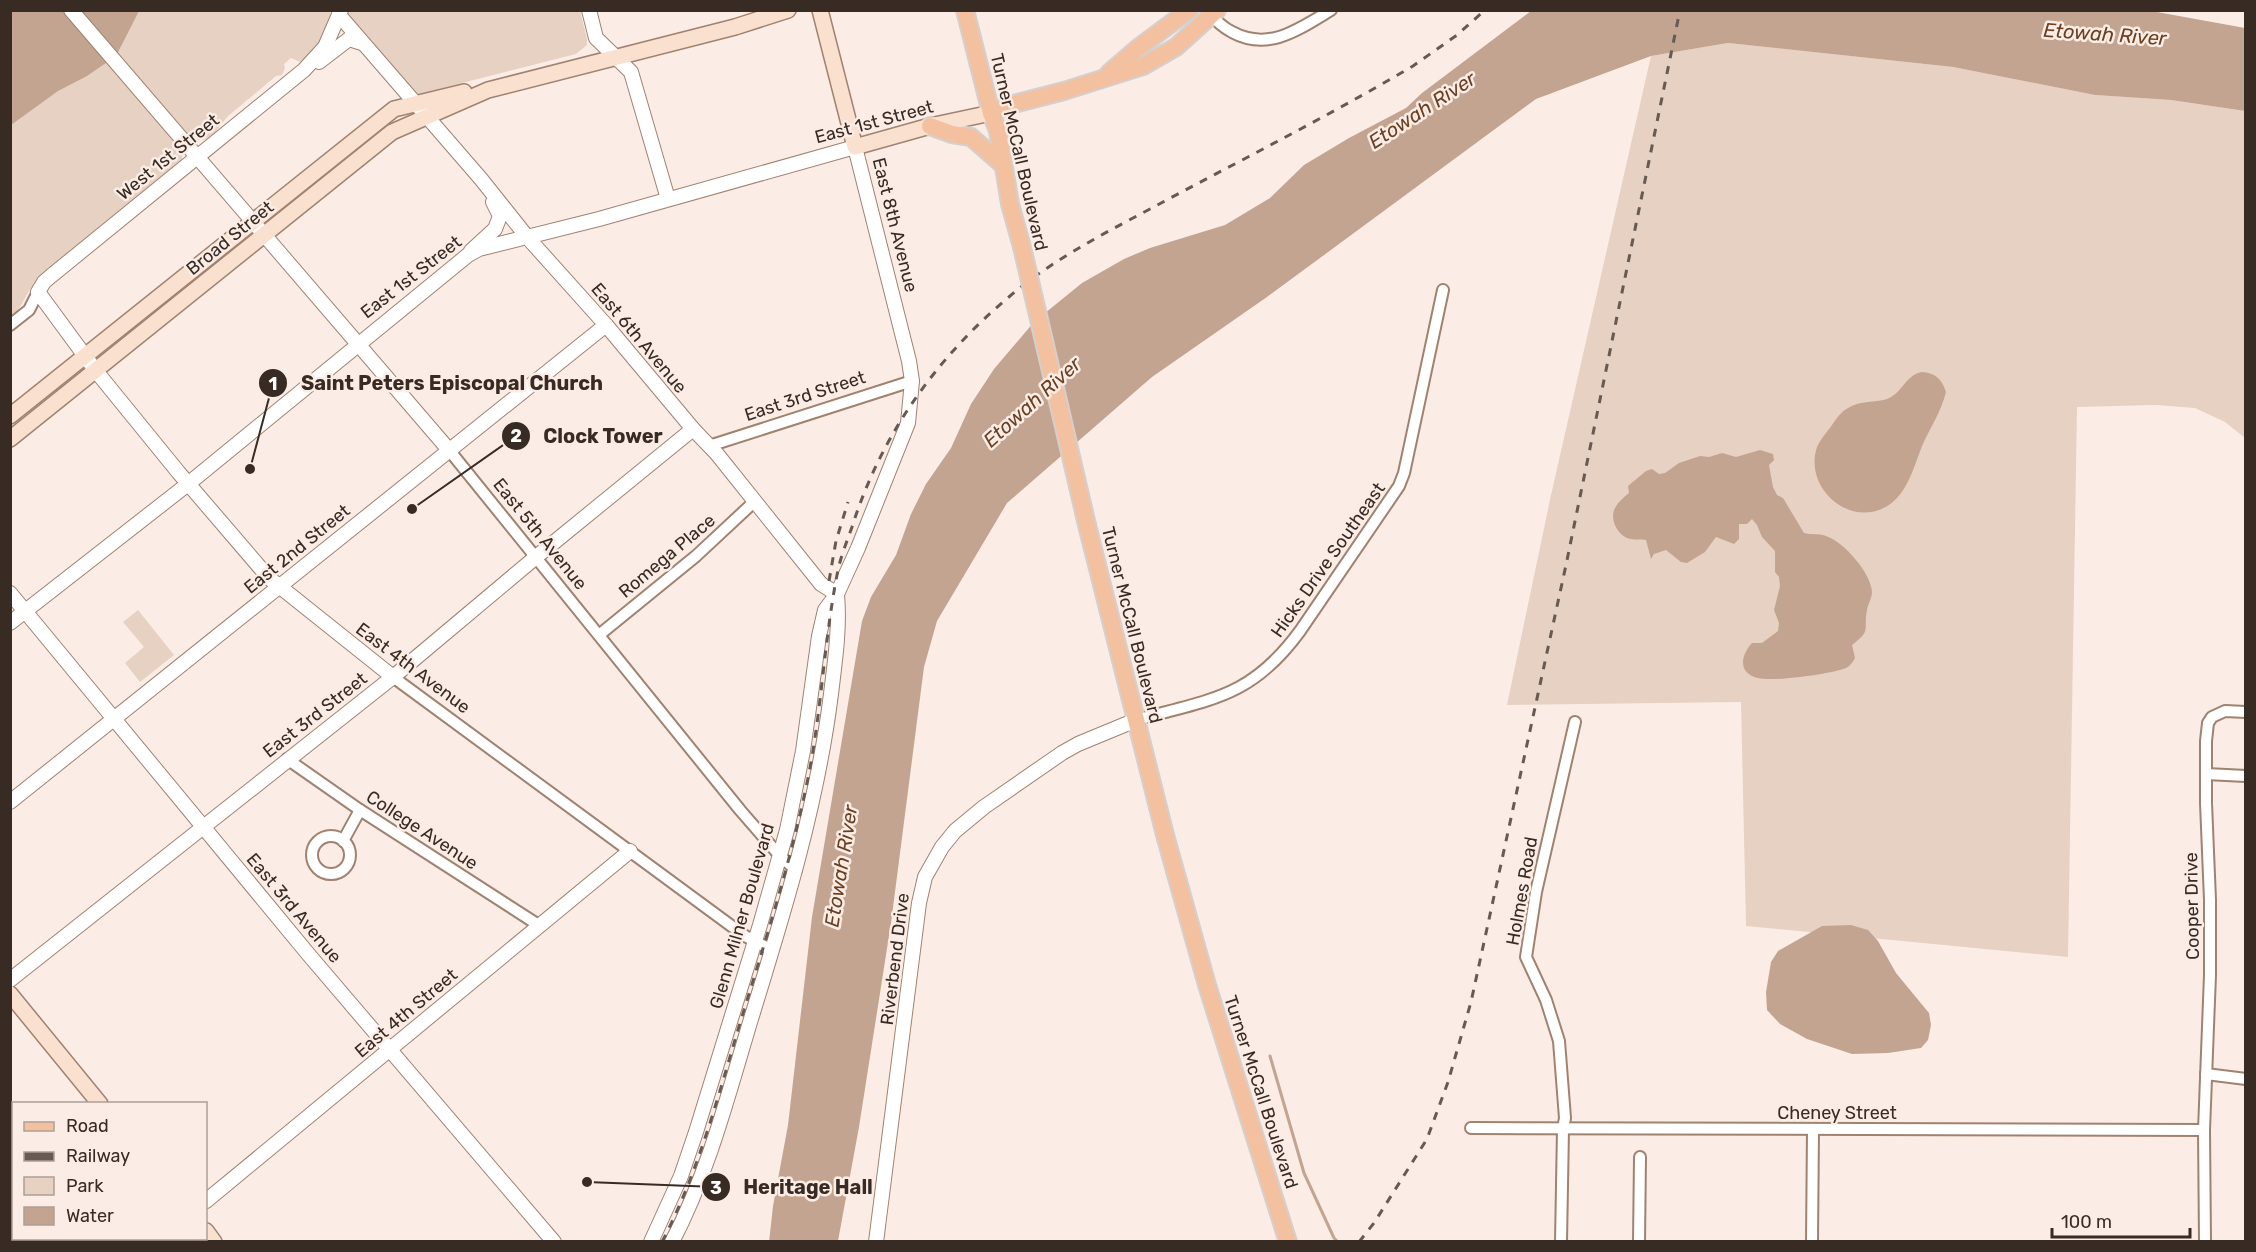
<svg xmlns="http://www.w3.org/2000/svg" width="2256" height="1252" viewBox="0 0 2256 1252" font-family="Rubik,sans-serif">
<style>
.green{fill:#e7d1c3}
.water{fill:#c3a491}
.lines{fill:none;stroke-linecap:round;stroke-linejoin:round}
.stream{stroke:#c3a491;stroke-width:3}
.minor-casing{stroke:#a08270;stroke-width:14}
.tertiary-casing{stroke:#a08270;stroke-width:16}
.secondary-casing{stroke:#a08270;stroke-width:18}
.primary-casing{stroke:#d3d0cf;stroke-width:20}
.minor{stroke:#fff;stroke-width:10}
.tertiary{stroke:#fff;stroke-width:14}
.secondary{stroke:#fae0cf;stroke-width:15}
.primary{stroke:#f4c1a0;stroke-width:16}
.rail{stroke:#665a52;stroke-width:3;stroke-dasharray:8 8;stroke-linecap:butt}
.primary-bridge-casing{stroke:#d3d0cf;stroke-width:20;stroke-linecap:butt}
.primary-bridge{stroke:#f4c1a0;stroke-width:16}
.labels{text-anchor:middle;stroke-width:5;stroke-linejoin:round;paint-order:stroke}
.street-label{font-size:18px;fill:#372b23;stroke:#fbede5}
.water-label{font-size:20px;font-style:italic;fill:#6b3f21;stroke:#fbede5}
.leader{fill:none;stroke:#372b23;stroke-width:2}
.callout-dot{fill:#372b23;stroke:#fbede5;stroke-width:2}
.mark-label{font-size:18px;text-anchor:middle;font-weight:bold;fill:#fff}
.callout-label{font-size:20px;text-anchor:middle;font-weight:bold;fill:#372b23;stroke:#fbede5;stroke-width:5;stroke-linejoin:round;paint-order:stroke}
</style>
<rect width="100%" height="100%" fill="#fbede5"/>
<g class="green">
<path d="M 329,10 L 332,17 C 325,35 320,53 300,62 L 291,58 L 284,64 L 285,68 L 282,75 L 276,76 L 227,117 L 214,134 L 204,140 L 194,140 L 182,156 L 182,162 L 37,281 C 26,292 22,308 11,319 L 11,58 L 59,11 Z"/>
<path d="M 347,10 L 580,11 L 587,39 L 587,45 L 576,54 L 419,94 L 414,93 L 346,14 Z"/>
<path d="M 1728,43 L 1953,67 L 2095,95 L 2171,100 L 2245,111 L 2245,438 L 2225,422 L 2195,408 L 2156,405 L 2077,407 L 2068,957 L 1746,926 L 1741,702 L 1507,705 L 1551,495 L 1651,56 Z"/>
<path d="M 138,610 L 174,655 L 140,682 L 125,663 L 144,647 L 123,622 Z"/>
</g>
<g class="water">
<path d="M 2146,10 L 2245,28 L 2245,111 L 2171,100 L 2095,95 L 1953,67 L 1728,43 L 1651,56 L 1536,99 L 1267,297 L 1152,377 L 1007,503 L 937,621 L 924,667 L 891,923 L 859,1127 L 838,1241 L 769,1242 L 773,1206 L 788,1125 L 812,917 L 862,621 L 871,597 L 896,555 L 911,514 L 926,484 L 951,448 L 971,404 L 994,369 L 1034,322 L 1082,283 L 1124,259 L 1150,248 L 1225,225 L 1270,198 L 1304,165 L 1349,138 L 1406,108 L 1422,93 L 1531,11 Z"/>
<path d="M 11,11 L 139,11 L 116,56 L 87,76 L 58,91 L 11,125 Z"/>
<path d="M 1922,372 C 1935,373 1942,379 1946,392 C 1941,412 1930,428 1922,446 C 1915,464 1909,486 1896,499 C 1860,535 1802,493 1817,447 C 1820,440 1825,434 1830,428 C 1835,421 1839,413 1848,408 C 1861,400 1874,403 1887,399 C 1903,393 1905,375 1922,372 Z"/>
<path d="M 1760,450 L 1773,454 L 1774,460 L 1769,465 L 1773,487 L 1777,495 L 1783,498 L 1804,533 C 1811,535 1818,533 1826,536 C 1844,542 1871,573 1872,592 C 1872,598 1868,604 1867,610 C 1863,631 1872,630 1852,645 L 1855,658 C 1853,662 1850,666 1846,668 C 1831,674 1773,682 1758,678 C 1737,673 1741,655 1752,643 L 1762,643 L 1778,631 L 1779,623 L 1774,610 L 1780,586 L 1779,577 L 1775,572 L 1775,551 L 1762,537 L 1757,525 L 1752,519 L 1747,524 L 1739,524 L 1739,539 L 1734,544 L 1716,537 L 1705,552 L 1687,563 L 1681,562 L 1666,550 L 1654,554 L 1651,559 L 1646,540 C 1641,539 1635,540 1631,539 C 1618,537 1609,519 1615,508 C 1618,502 1623,498 1629,493 L 1628,486 L 1646,471 L 1652,469 L 1659,474 L 1665,473 L 1679,463 L 1700,456 L 1709,457 L 1722,453 L 1736,457 Z"/>
<path d="M 1851,925 L 1868,930 L 1878,941 L 1896,973 L 1929,1013 L 1931,1025 L 1928,1040 L 1921,1048 L 1888,1053 L 1852,1054 L 1807,1039 L 1780,1024 L 1767,1010 L 1766,992 L 1771,962 L 1778,951 L 1822,926 Z"/>
</g>
<g class="lines">
<path class="stream" d="M 1270,1056 L 1304,1173 L 1334,1238 L 1338,1242"/>
<g class="minor-casing">
<g id="minor">
<path d="M 1208,11 C 1215,20 1222,27 1232,32 C 1269,52 1299,29 1331,10"/>
<path d="M 10,325 L 29,310 L 38,292"/>
<path d="M 709,446 L 912,381"/>
<path d="M 449,450 L 740,810 L 780,856 L 796,870"/>
<path d="M 599,635 L 696,556 L 755,501"/>
<path d="M 393,677 L 745,936 L 772,950"/>
<path d="M 1136,720 C 1211,699 1251,698 1300,631 L 1399,486 L 1404,473 L 1443,290"/>
<path d="M 287,759 L 360,810 L 540,926"/>
<path d="M 2206,774 L 2246,776"/>
<circle cx="331" cy="855" r="19"/>
<path d="M 343,841 L 360,810"/>
<path d="M 2206,1074 L 2246,1079"/>
<path d="M 1471,1128 L 2204,1130"/>
<path d="M 1561,1242 L 1563,1129 L 1565,1118 L 1559,1041 L 1546,1000 L 1526,957 L 1536,892 L 1575,722"/>
<path d="M 1639,1242 L 1640,1157"/>
<path d="M 1812,1242 L 1813,1130"/>
<path d="M 2205,1242 L 2204,1130 L 2210,975 L 2210,900 L 2206,803 L 2206,741 L 2208,723 L 2212,717 L 2225,711 L 2246,712"/>
</g>
</g>
<g class="tertiary-casing">
<g id="tertiary">
<path d="M 71,10 L 449,450"/>
<path d="M 341,10 L 325,47 L 304,70 L 51,276 L 44,282 L 38,292 L 96,371 L 179,473 L 269,578 L 393,677"/>
<path d="M 589,10 L 596,38 L 631,72 L 668,199"/>
<path d="M 339,15 L 481,179 L 528,238 L 606,325 L 693,429 L 717,454 L 821,584 L 837,594"/>
<path d="M 319,62 L 349,39 L 362,43"/>
<path d="M 471,251 L 495,229 L 500,216 L 493,202"/>
<path d="M 10,593 L 309,955 L 554,1242"/>
<path d="M 10,623 L 188,484 L 468,255 L 479,249 L 599,219 L 855,147 L 909,361 L 912,381 L 908,423 L 858,548 L 837,594 L 825,610 L 819,636 L 803,751 L 787,830 L 760,925 L 696,1132 L 681,1176 L 651,1242"/>
<path d="M 10,802 L 606,325"/>
<path d="M 10,980 L 393,677 L 536,557 L 693,429"/>
<path d="M 206,1201 L 630,851"/>
<path d="M 156,1242 L 159,1238"/>
<path d="M 672,1242 C 709,1171 728,1095 751,1019 C 784,912 817,806 831,694 C 835,660 840,628 837,594"/>
<path d="M 876,1242 L 919,903 L 925,877 L 942,847 L 955,831 L 984,807 L 1062,753 L 1078,744 L 1136,720"/>
</g>
</g>
<g class="secondary-casing">
<g id="secondary">
<path d="M 820,10 L 855,147 L 930,126 L 991,113"/>
<path d="M 10,416 L 394,109 L 464,92"/>
<path d="M 10,439 L 392,132 L 488,90 L 735,27 L 788,10"/>
<path d="M 10,994 L 100,1104"/>
<path d="M 206,1231 L 214,1242"/>
</g>
</g>
<g class="primary-casing">
<g id="primary">
<path d="M 965,10 L 991,113 L 998,131 L 1010,204 L 1022,247"/>
<path d="M 1109,73 L 1138,48 L 1189,10"/>
<path d="M 991,113 L 1010,105 L 1064,91 L 1143,66 L 1176,47 L 1217,10"/>
<path d="M 930,126 L 952,134 L 971,137 L 1003,165"/>
<path d="M 1087,525 L 1165,835 L 1207,985 L 1288,1242"/>
</g>
</g>
<use href="#minor" class="minor"/>
<use href="#tertiary" class="tertiary"/>
<use href="#secondary" class="secondary"/>
<use href="#primary" class="primary"/>
<g class="rail">
<path d="M 829,581 L 836,541 L 848,502"/>
<path d="M 662,1242 C 698,1173 718,1097 740,1023 C 765,942 791,861 808,778 C 822,709 824,639 838,570 C 841,556 847,541 852,527 C 881,435 936,358 1010,296 C 1056,257 1111,230 1163,202 C 1247,157 1332,114 1413,66 L 1457,35 L 1485,10"/>
<path d="M 1359,1242 L 1374,1223 L 1427,1139 L 1448,1082 L 1471,1002 L 1566,565 L 1680,10"/>
</g>
<g class="primary-bridge-casing">
<path id="primary-bridge" d="M 1022,247 L 1087,525"/>
</g>
<use href="#primary-bridge" class="primary-bridge"/>
</g>
<g class="labels">
<g class="street-label">
<text transform="translate(874 122) rotate(-15)" y="6">East 1st Street</text>
<text transform="translate(1019 152) rotate(77)" y="6">Turner McCall Boulevard</text>
<text transform="translate(168 157) rotate(-39)" y="6">West 1st Street</text>
<text transform="translate(895 225) rotate(76)" y="6">East 8th Avenue</text>
<text transform="translate(230 238) rotate(-39)" y="6">Broad Street</text>
<text transform="translate(411 277) rotate(-38)" y="6">East 1st Street</text>
<text transform="translate(639 338) rotate(50)" y="6">East 6th Avenue</text>
<text transform="translate(805 396) rotate(-18)" y="6">East 3rd Street</text>
<text transform="translate(540 534) rotate(51)" y="6">East 5th Avenue</text>
<text transform="translate(297 549) rotate(-39)" y="6">East 2nd Street</text>
<text transform="translate(667 556) rotate(-40)" y="6">Romega Place</text>
<text transform="translate(1328 560) rotate(-55)" y="6">Hicks Drive Southeast</text>
<text transform="translate(1132 625) rotate(76)" y="6">Turner McCall Boulevard</text>
<text transform="translate(413 668) rotate(37)" y="6">East 4th Avenue</text>
<text transform="translate(315 715) rotate(-38)" y="6">East 3rd Street</text>
<text transform="translate(422 830) rotate(33)" y="6">College Avenue</text>
<text transform="translate(1522 891) rotate(-80)" y="6">Holmes Road</text>
<text transform="translate(2192 906) rotate(-91)" y="6">Cooper Drive</text>
<text transform="translate(294 908) rotate(50)" y="6">East 3rd Avenue</text>
<text transform="translate(742 916) rotate(-74)" y="6">Glenn Milner Boulevard</text>
<text transform="translate(895 959) rotate(-83)" y="6">Riverbend Drive</text>
<text transform="translate(406 1013) rotate(-40)" y="6">East 4th Street</text>
<text transform="translate(1261 1092) rotate(72)" y="6">Turner McCall Boulevard</text>
<text x="1837" y="1119">Cheney Street</text>
</g>
<g class="water-label">
<text transform="translate(2105 34) rotate(4)" y="7">Etowah River</text>
<text transform="translate(1422 110) rotate(-33)" y="7">Etowah River</text>
<text transform="translate(1032 402) rotate(-42)" y="7">Etowah River</text>
<text transform="translate(841 866) rotate(-81)" y="7">Etowah River</text>
</g>
</g>
<path class="leader" d="M250 469L273 383M412 509L516 436M587 1182L716 1187"/>
<g class="callout-dot">
<circle cx="250" cy="469" r="6"/>
<circle cx="412" cy="509" r="6"/>
<circle cx="587" cy="1182" r="6"/>
<circle cx="273" cy="383" r="15"/>
<circle cx="516" cy="436" r="15"/>
<circle cx="716" cy="1187" r="15"/>
</g>
<g class="mark-label">
<text x="273" y="390">1</text>
<text x="516" y="442">2</text>
<text x="716" y="1194">3</text>
</g>
<g class="callout-label">
<text x="452" y="390">Saint Peters Episcopal Church</text>
<text x="603" y="443">Clock Tower</text>
<text x="808" y="1194">Heritage Hall</text>
</g>
<rect width="2256" height="1252" fill="none" stroke="#372b23" stroke-width="24"/>
<rect x="12" y="1102" width="195" height="138" fill="#fbede5" stroke="#ad9f97" stroke-width="1.5"/>
<rect x="24" y="1122" width="30" height="9" fill="#f4c1a0" stroke="#ad9f97" stroke-width="1.5"/>
<text x="66" y="1132" font-size="18" fill="#372b23">Road</text>
<rect x="24" y="1152" width="30" height="9" fill="#665a52" stroke="#ad9f97" stroke-width="1.5"/>
<text x="66" y="1162" font-size="18" fill="#372b23">Railway</text>
<rect x="24" y="1177" width="30" height="18" fill="#e7d1c3" stroke="#ad9f97" stroke-width="1.5"/>
<text x="66" y="1192" font-size="18" fill="#372b23">Park</text>
<rect x="24" y="1207" width="30" height="18" fill="#c3a491" stroke="#ad9f97" stroke-width="1.5"/>
<text x="66" y="1222" font-size="18" fill="#372b23">Water</text>
<path d="M2052 1228v9h138v-9" fill="none" stroke="#372b23" stroke-width="3"/>
<text x="2061" y="1228" font-size="18" fill="#372b23" stroke="#fbede5" stroke-width="4.5" paint-order="stroke">100 m</text>
</svg>
